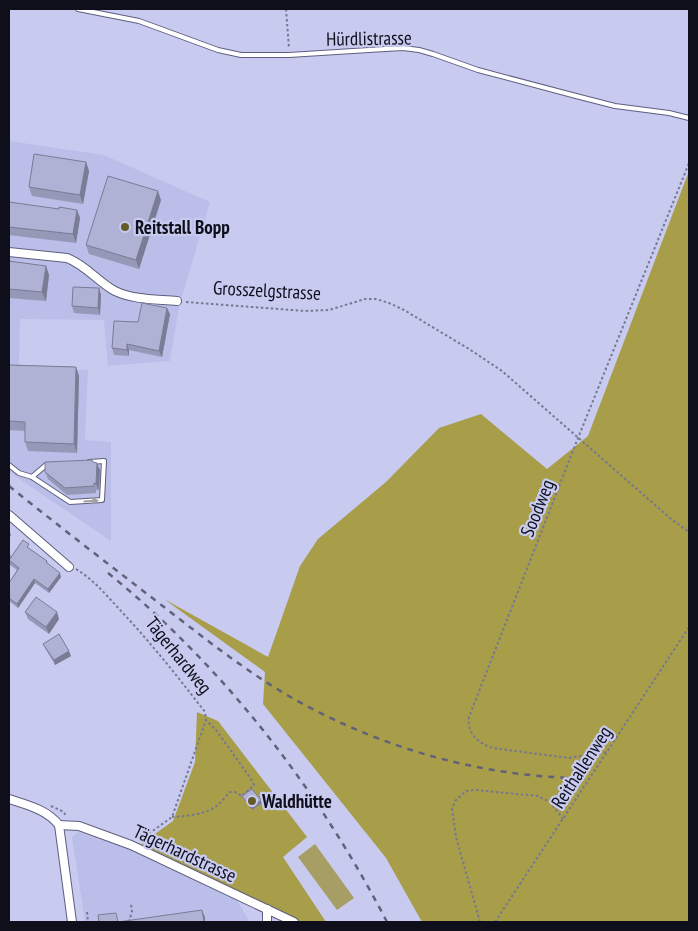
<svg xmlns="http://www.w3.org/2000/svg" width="698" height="931" viewBox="0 0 698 931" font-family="'PT Sans Narrow',sans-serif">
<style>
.built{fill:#bbbee9}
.green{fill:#a69e65}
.forest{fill:#a89d48}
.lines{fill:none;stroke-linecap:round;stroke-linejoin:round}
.lane-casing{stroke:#5e5f7f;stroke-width:6}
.street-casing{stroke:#5e5f7f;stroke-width:10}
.path{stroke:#767791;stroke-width:2;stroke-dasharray:2.5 2.5;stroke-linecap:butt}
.lane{stroke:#fff;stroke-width:4}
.street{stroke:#fff;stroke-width:8}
.rail{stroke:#61627a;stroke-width:2.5;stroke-dasharray:6 6;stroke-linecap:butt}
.wall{fill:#9698b7}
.shaded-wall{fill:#7a7c95}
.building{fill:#afb1d5;stroke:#7a7c95}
.oneway{fill:#9f9fa4}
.poi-dot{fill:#635c28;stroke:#c8cbef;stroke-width:2}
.labels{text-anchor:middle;stroke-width:4.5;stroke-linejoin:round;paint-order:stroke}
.street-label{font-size:19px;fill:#0f0f1c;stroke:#c8cbef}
.poi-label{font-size:19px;font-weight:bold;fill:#0f0f1c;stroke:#c8cbef;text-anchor:start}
</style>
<rect width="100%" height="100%" fill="#c8cbef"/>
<g class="built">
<path d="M 9,141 L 104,155 L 210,202 L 179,307 L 170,361 L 108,366 L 104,320 L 20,319 L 19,368 L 88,370 L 85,440 L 111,442 L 111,541 L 9,472 Z"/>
<path d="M 78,832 L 135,851 L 209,885 L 236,899 L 250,922 L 85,922 L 72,837 Z"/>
</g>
<path class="green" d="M 315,844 L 354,898 L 337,910 L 298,857 Z"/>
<g class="forest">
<path d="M 689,171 L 689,922 L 422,922 L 386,858 L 263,704 L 265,672 L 164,599 L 268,657 L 300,566 L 318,539 L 386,482 L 439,428 L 481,414 L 547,469 L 588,436 Z"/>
<path d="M 197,712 L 218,721 L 307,837 L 283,857 L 326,922 L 301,922 L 141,844 L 173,821 L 195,762 Z"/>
</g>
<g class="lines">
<g class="lane-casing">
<g id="lane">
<path d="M 78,9 L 139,21 L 218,50 L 241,55 L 289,55 L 385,49 L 403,48 L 419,50 L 433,54 L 478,70 L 576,96 L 615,106 L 669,113 L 689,118"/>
<path d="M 9,465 L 19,473 L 32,477 L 70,502 L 102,500 L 104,461 L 89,462"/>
<path d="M 32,477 L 46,465 L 49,465"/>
</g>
</g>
<g class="street-casing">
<g id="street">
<path d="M 9,252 L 67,258 C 86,265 98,282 115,291 C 134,300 156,299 177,301"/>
<path d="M 9,515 L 69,567"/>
<path d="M 9,799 C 27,805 46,809 59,825 L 72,922"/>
<path d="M 59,825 L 79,826 L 131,845 L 294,922"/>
<path d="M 267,922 L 267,909"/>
</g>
</g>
<g class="path">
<path d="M 286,9 L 289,48"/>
<path d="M 186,302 L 305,311 L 329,310 L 365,299 L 376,299 L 389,303 L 404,310 L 469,349 L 502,371 L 671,519 L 689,532"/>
<path d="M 76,569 C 94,580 107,596 121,611 C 151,643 178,677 205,712 L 206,720 L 172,817 L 140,840"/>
<path d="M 606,752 L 569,758 L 493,748 C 478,743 467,734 469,717 L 578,438 L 689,163"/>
<path d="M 51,806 L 64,812 L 66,817"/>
<path d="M 172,817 C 185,816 204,815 215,807 C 221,803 225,797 230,792 L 235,792 L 242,796 L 254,785 L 251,779 L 216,730 L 206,720"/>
<path d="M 87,912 L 88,922"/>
<path d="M 129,922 L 132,911 L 131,904"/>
<path d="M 480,922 L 456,837 L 452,809 L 455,801 L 466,791 L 477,790 L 537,796 L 550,802 L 563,819"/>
<path d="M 495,922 L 689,627"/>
</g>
<use href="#lane" class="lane"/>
<use href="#street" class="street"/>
<g class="rail">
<path d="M 9,486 C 60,527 112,567 164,607 C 208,641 253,677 303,704 C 387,749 478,775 573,778"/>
<path d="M 108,573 C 225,668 318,789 387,922"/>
</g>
</g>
<g class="wall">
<path d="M 86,162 L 89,171 L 83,204 L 32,196 L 29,187 Z"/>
<path d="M 161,200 L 139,269 L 89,254 L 86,245 Z"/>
<path d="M 9,202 L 59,209 L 77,210 L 80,218 L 76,243 L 9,235 Z"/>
<path d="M 9,261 L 46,266 L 49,275 L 46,301 L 9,298 Z"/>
<path d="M 99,288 L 101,295 L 100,315 L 74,313 L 72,306 Z"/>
<path d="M 170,314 L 162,357 L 129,350 L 129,356 L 114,355 L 112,348 L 138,322 Z"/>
<path d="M 9,365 L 76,367 L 79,376 L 77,453 L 28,451 L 25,442 L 25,431 L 9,430 Z"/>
<path d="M 92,460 L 93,462 L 100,470 L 99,490 L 96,490 L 96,493 L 67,495 L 48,479 L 45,472 Z"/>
<path d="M 30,549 L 47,561 L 48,564 L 61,577 L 49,593 L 35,583 L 18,608 L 9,601 L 9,583 L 17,570 L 10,565 L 9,563 L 9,564 L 9,552 L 11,556 Z"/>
<path d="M 25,612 L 59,619 L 49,634 L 28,619 Z"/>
<path d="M 43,644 L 71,656 L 55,665 L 45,648 Z"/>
</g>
<g class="shaded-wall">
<path d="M 86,162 L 89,171 L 83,204 L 80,195 Z"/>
<path d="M 158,191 L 161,200 L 139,269 L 136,260 Z"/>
<path d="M 77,210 L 80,218 L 76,243 L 73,234 Z"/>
<path d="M 46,266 L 49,275 L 46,301 L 42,292 Z"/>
<path d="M 99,288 L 101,295 L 100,315 L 98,308 Z"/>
<path d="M 167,308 L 170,314 L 162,357 L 159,351 Z"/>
<path d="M 127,344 L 129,350 L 129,356 L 127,350 Z"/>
<path d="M 76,367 L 79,376 L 77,453 L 74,444 Z"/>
<path d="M 97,463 L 100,470 L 99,490 L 96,484 Z"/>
<path d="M 9,530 L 11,535 L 9,539 Z"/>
<path d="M 60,573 L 61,577 L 49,593 L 48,589 Z"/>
<path d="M 34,579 L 35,583 L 18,608 L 17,604 Z"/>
<path d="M 57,612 L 59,619 L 49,634 L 46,627 Z"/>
<path d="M 69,651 L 71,656 L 55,665 L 54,660 Z"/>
<path d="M 261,800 L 262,803 L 252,810 L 251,808 Z"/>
<path d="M 202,910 L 205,917 L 205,922 L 204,922 Z"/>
</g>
<g class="building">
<path d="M 34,154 L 86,162 L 80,195 L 29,187 Z"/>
<path d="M 108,176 L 158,191 L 136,260 L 86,245 Z"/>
<path d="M 9,202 L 59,209 L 59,207 L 77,210 L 73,234 L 9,227 Z"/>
<path d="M 9,261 L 46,266 L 42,292 L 9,289 Z"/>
<path d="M 73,287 L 99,288 L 98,308 L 72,306 Z"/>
<path d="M 142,303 L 167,308 L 159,351 L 127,344 L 127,350 L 112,348 L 114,321 L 138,322 Z"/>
<path d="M 9,365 L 76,367 L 74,444 L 25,442 L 25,422 L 9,421 Z"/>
<path d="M 92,460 L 93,462 L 97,463 L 96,484 L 94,483 L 94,486 L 65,488 L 45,472 L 45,462 Z"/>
<path d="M 23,540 L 29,544 L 27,547 L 47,561 L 46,562 L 60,573 L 48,589 L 34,579 L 17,604 L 9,598 L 9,583 L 19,568 L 9,560 Z"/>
<path d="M 36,597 L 57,612 L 46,627 L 25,612 Z"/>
<path d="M 59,634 L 69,651 L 54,660 L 43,644 Z"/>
<path d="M 252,789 L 261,800 L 251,808 L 242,796 Z"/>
<path d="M 202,910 L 204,922 L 99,922 L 98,915 L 116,913 L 118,922 Z"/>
</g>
<defs><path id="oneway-solid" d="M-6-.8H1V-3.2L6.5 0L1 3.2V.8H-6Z" transform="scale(1.25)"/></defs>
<use class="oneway" href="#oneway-solid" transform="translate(91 501) rotate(-3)"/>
<g class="poi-dot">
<circle cx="125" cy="227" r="5"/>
<circle cx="252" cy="801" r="5"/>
</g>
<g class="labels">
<g class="street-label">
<text transform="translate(369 38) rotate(-1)" y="7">Hürdlistrasse</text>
<text transform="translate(267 290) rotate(3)" y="7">Grosszelgstrasse</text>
<text transform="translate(537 508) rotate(-68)" y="7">Soodweg</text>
<text transform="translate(179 655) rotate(51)" y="7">Tägerhardweg</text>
<text transform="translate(581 767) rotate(-57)" y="7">Reithallenweg</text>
<text transform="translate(185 853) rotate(25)" y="7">Tägerhardstrasse</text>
</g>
<g class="poi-label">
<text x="135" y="234">Reitstall Bopp</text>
<text x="262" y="808">Waldhütte</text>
</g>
</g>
<rect width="698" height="931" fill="none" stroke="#0f0f1c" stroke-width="20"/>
</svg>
